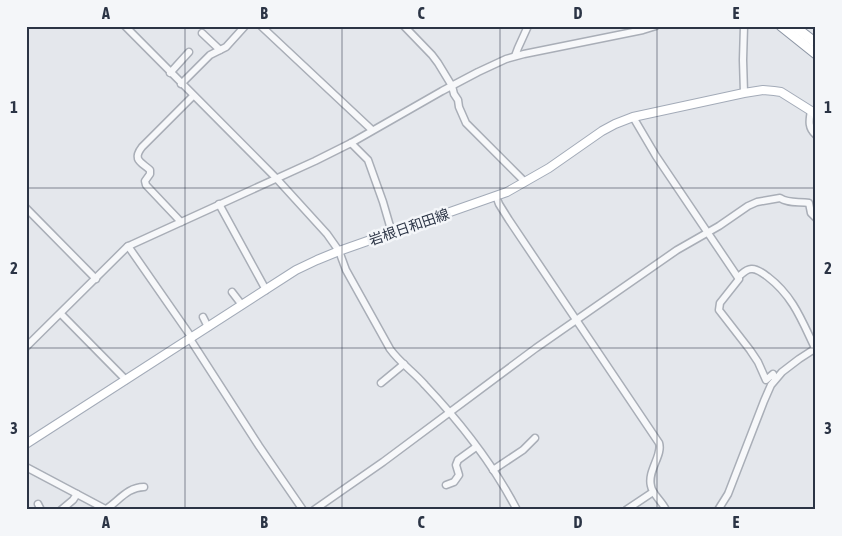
<svg xmlns="http://www.w3.org/2000/svg" width="842" height="536" viewBox="0 0 842 536" font-family="'Asap Condensed','Noto Sans JP',sans-serif">
<style>
.lines{fill:none;stroke-linecap:round;stroke-linejoin:round}
.minor-casing{stroke:#a9aeb7;stroke-width:9}
.major-casing{stroke:#a3abb8;stroke-width:10}
.highway-casing{stroke:#8b94a3;stroke-width:11}
.minor{stroke:#f7f8fa;stroke-width:6}
.major{stroke:#fff;stroke-width:8}
.highway{stroke:#fff;stroke-width:9}
.grid{fill:none;stroke:#2b3445;stroke-width:1;stroke-opacity:0.55}
.labels{text-anchor:middle;stroke-width:5;stroke-linejoin:round;paint-order:stroke}
.street-label{font-size:14px;fill:#2b3445;stroke:#f4f6f9}
.neatline{fill:none;stroke:#2b3445;stroke-width:2}
.grid-label{font-size:16px;text-anchor:middle;font-weight:bold;fill:#2b3445}
</style>
<rect width="100%" height="100%" fill="#e4e7ec"/>
<g class="lines">
<g class="minor-casing">
<g id="minor">
<path d="M 125,26 L 276,178 L 327,234 L 339,251 L 346,270 L 390,349 C 400,363 414,372 425,385 C 460,422 493,464 517,510"/>
<path d="M 261,26 L 372,130"/>
<path d="M 404,26 L 432,55 L 438,63 L 452,86 L 454,94 L 458,100 L 459,107 L 466,123 L 525,182"/>
<path d="M 202,33 L 220,50"/>
<path d="M 515,56 L 518,48 L 528,26"/>
<path d="M 170,73 L 189,52"/>
<path d="M 181,84 L 210,55 L 226,47 L 245,26"/>
<path d="M 744,93 L 743,60 L 744,26"/>
<path d="M 811,111 C 809,121 808,128 816,135"/>
<path d="M 633,117 L 656,156 L 739,279 L 720,303 L 719,310 L 750,350 L 758,362 L 766,380 L 773,374 L 775,379"/>
<path d="M 351,143 L 368,160 L 383,202 L 392,233"/>
<path d="M 496,196 L 499,204 L 509,220 L 659,443 C 663,455 647,471 651,486 C 652,494 662,501 666,510"/>
<path d="M 219,204 L 266,290"/>
<path d="M 26,208 L 96,279"/>
<path d="M 181,222 L 146,185 L 145,181 L 150,174 L 150,170 C 141,162 132,160 142,147 L 193,96"/>
<path d="M 128,246 L 192,338"/>
<path d="M 738,277 C 742,274 746,269 751,269 C 757,268 764,274 768,277 C 793,296 802,321 815,348"/>
<path d="M 232,292 L 242,305"/>
<path d="M 61,314 L 126,380"/>
<path d="M 203,317 L 208,327"/>
<path d="M 190,339 L 259,446 L 303,510"/>
<path d="M 26,347 L 127,247 L 133,244 L 315,161 L 351,143 L 442,91 L 478,72 L 506,59 L 524,54 L 643,30 L 656,26"/>
<path d="M 381,383 L 404,364"/>
<path d="M 26,467 L 107,510"/>
<path d="M 493,470 L 523,450 L 535,438"/>
<path d="M 446,485 L 454,482 L 459,475 L 456,465 L 458,460 L 476,447"/>
<path d="M 38,504 L 41,510"/>
<path d="M 106,509 C 118,502 127,487 144,487"/>
<path d="M 61,510 L 73,500 L 77,494"/>
<path d="M 314,510 L 383,462 L 536,348 L 677,250 L 719,226 L 748,206 L 757,202 L 780,198 C 789,204 799,201 809,203 L 811,213 L 816,218"/>
<path d="M 626,510 L 653,492"/>
<path d="M 718,510 L 728,494 L 764,401 L 771,385 L 782,372 L 799,359 L 816,348"/>
</g>
</g>
<g class="major-casing">
<path id="major" d="M 26,444 L 296,270 L 317,260 L 339,251 L 507,192 L 549,168 L 602,131 L 615,124 L 633,117 L 744,93 L 763,90 L 774,91 L 781,92 L 816,114"/>
</g>
<g class="highway-casing">
<g id="highway">
<path d="M 781,26 L 816,54"/>
<path d="M 794,26 L 816,43"/>
</g>
</g>
<use href="#minor" class="minor"/>
<use href="#major" class="major"/>
<use href="#highway" class="highway"/>
</g>
<path class="grid" d="M 185,26 L 185,510M 342,26 L 342,510M 500,26 L 500,510M 657,26 L 657,510M 26,188 L 816,188M 26,348 L 816,348"/>
<g class="labels">
<g class="street-label">
<text transform="translate(409 227) rotate(-19)" y="5">岩根日和田線</text>
</g>
</g>
<rect width="842" height="536" fill="none" stroke="#f4f6f9" stroke-width="55"/>
<rect x="28" y="28" width="786" height="480" class="neatline"/>
<g class="grid-label">
<text x="106" y="19">A</text>
<text x="264" y="19">B</text>
<text x="421" y="19">C</text>
<text x="578" y="19">D</text>
<text x="736" y="19">E</text>
<text x="14" y="113">1</text>
<text x="828" y="113">1</text>
<text x="14" y="274">2</text>
<text x="828" y="274">2</text>
<text x="14" y="434">3</text>
<text x="828" y="434">3</text>
<text x="106" y="528">A</text>
<text x="264" y="528">B</text>
<text x="421" y="528">C</text>
<text x="578" y="528">D</text>
<text x="736" y="528">E</text>
</g>
</svg>
